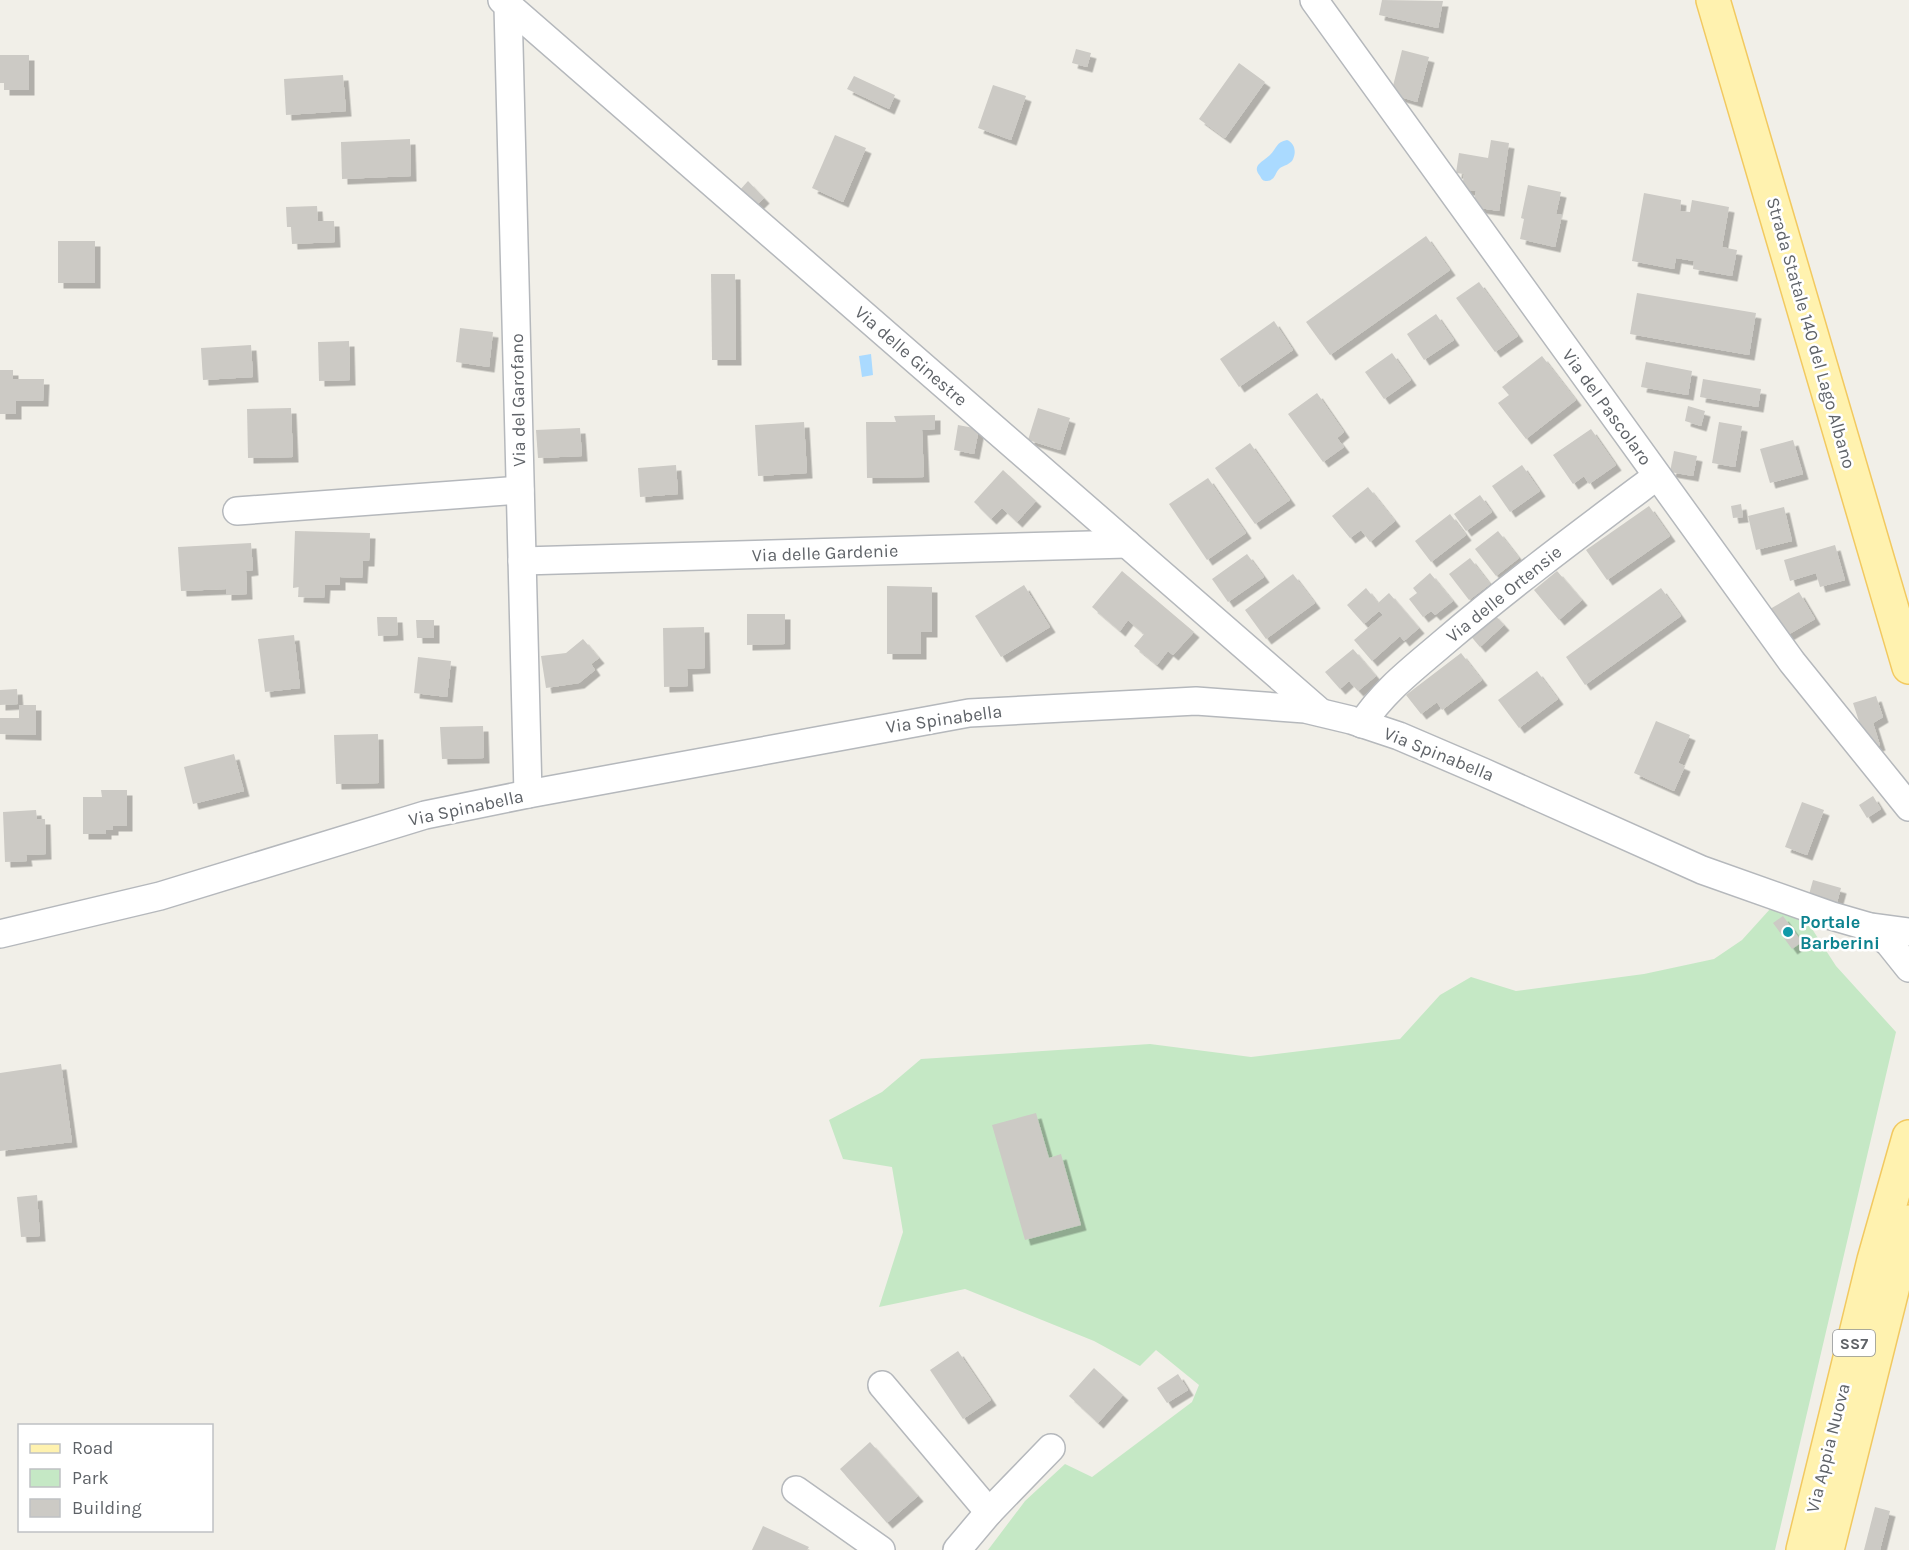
<svg xmlns="http://www.w3.org/2000/svg" width="1909" height="1550" viewBox="0 0 1909 1550" font-family="Karla,sans-serif">
<style>
.green{fill:#c5e8c5}
.water{fill:#aadaff}
.building{fill:#cccac5;filter:url(#shadow)}
.lines{fill:none;stroke-linecap:round;stroke-linejoin:round}
.minor-casing{stroke:#b5b8bc;stroke-width:30}
.major-casing{stroke:#f2c960;stroke-width:36}
.minor{stroke:#fff;stroke-width:27}
.major{stroke:#fff2af;stroke-width:33}
.culture-dot{fill:#0f9aa8;stroke:#fff;stroke-width:2}
.labels{text-anchor:middle;stroke-width:5;stroke-linejoin:round;paint-order:stroke}
.shield{fill:#fff;stroke:#8f9295;stroke-width:1.5}
.shield-label{font-size:16px;font-weight:bold;fill:#5f6368}
.street-label{font-size:18px;fill:#5f6368;stroke:#fff}
.culture-label{font-size:18px;font-weight:bold;fill:#0d838f;stroke:#fff;text-anchor:start}
</style>
<defs>
<filter id="shadow"><feDropShadow dx="5.5" dy="5.5" stdDeviation="0" flood-color="#0004"/></filter>
</defs>
<rect width="100%" height="100%" fill="#f1efe8"/>
<path class="green" d="M 1771,908 L 1805,918 L 1836,966 L 1896,1032 L 1775,1550 L 988,1550 L 1025,1501 L 1065,1464 L 1092,1477 L 1192,1402 L 1199,1385 L 1156,1350 L 1140,1366 L 1094,1341 L 965,1289 L 879,1307 L 903,1232 L 892,1167 L 843,1159 L 829,1120 L 882,1092 L 921,1059 L 1150,1044 L 1251,1057 L 1400,1039 L 1440,995 L 1471,977 L 1516,991 L 1644,974 L 1714,959 L 1742,940 Z"/>
<g class="water">
<path d="M 1287,140 C 1295,143 1297,153 1292,161 C 1288,165 1285,165 1280,168 C 1275,172 1276,180 1267,181 C 1263,181 1262,180 1260,176 C 1251,165 1263,162 1270,155 C 1277,148 1276,142 1287,140 Z"/>
<path d="M 871,354 L 873,375 L 862,377 L 859,356 Z"/>
</g>
<g class="building">
<path d="M 1382,0 L 1443,1 L 1438,28 L 1379,15 Z"/>
<path d="M 1076,49 L 1091,53 L 1087,67 L 1072,63 Z"/>
<path d="M 1402,50 L 1429,57 L 1417,102 L 1391,94 Z"/>
<path d="M 0,55 L 29,55 L 29,90 L 4,90 L 4,83 L 0,83 Z"/>
<path d="M 1239,63 L 1265,82 L 1225,138 L 1199,119 Z"/>
<path d="M 343,75 L 346,111 L 286,115 L 284,79 Z"/>
<path d="M 854,76 L 895,95 L 889,109 L 847,89 Z"/>
<path d="M 993,85 L 1026,96 L 1011,140 L 978,128 Z"/>
<path d="M 835,135 L 866,148 L 843,202 L 812,188 Z"/>
<path d="M 410,139 L 411,176 L 342,179 L 341,142 Z"/>
<path d="M 1491,140 L 1509,143 L 1499,211 L 1473,207 L 1476,191 L 1462,189 L 1464,174 L 1456,173 L 1459,153 L 1488,158 Z"/>
<path d="M 748,181 L 764,198 L 755,207 L 739,191 Z"/>
<path d="M 1528,185 L 1561,192 L 1556,214 L 1562,215 L 1555,247 L 1520,239 L 1524,219 L 1521,218 Z"/>
<path d="M 1644,193 L 1681,200 L 1680,211 L 1690,212 L 1692,200 L 1729,207 L 1722,247 L 1737,250 L 1732,276 L 1693,269 L 1694,261 L 1676,258 L 1674,269 L 1632,261 Z"/>
<path d="M 317,206 L 318,221 L 334,221 L 335,242 L 292,244 L 291,227 L 287,227 L 286,207 Z"/>
<path d="M 1426,236 L 1450,270 L 1330,355 L 1306,322 Z"/>
<rect x="58" y="241" width="37" height="42"/>
<path d="M 711,274 L 735,274 L 736,360 L 712,360 Z"/>
<path d="M 1479,282 L 1518,336 L 1495,352 L 1456,298 Z"/>
<path d="M 1637,293 L 1756,313 L 1749,355 L 1630,334 Z"/>
<path d="M 1436,314 L 1454,340 L 1424,360 L 1407,334 Z"/>
<path d="M 1274,321 L 1293,350 L 1239,387 L 1220,359 Z"/>
<path d="M 460,328 L 493,332 L 489,367 L 456,362 Z"/>
<path d="M 349,341 L 350,380 L 319,381 L 318,342 Z"/>
<path d="M 251,345 L 253,377 L 203,380 L 201,348 Z"/>
<path d="M 1392,353 L 1411,380 L 1384,399 L 1365,372 Z"/>
<path d="M 1542,356 L 1576,400 L 1526,439 L 1498,403 L 1509,395 L 1502,387 Z"/>
<path d="M 1646,362 L 1692,371 L 1688,395 L 1641,387 Z"/>
<path d="M 0,370 L 13,370 L 13,379 L 44,379 L 43,401 L 16,401 L 16,414 L 0,414 Z"/>
<path d="M 1703,379 L 1761,389 L 1758,407 L 1700,397 Z"/>
<path d="M 1317,393 L 1344,432 L 1337,438 L 1344,447 L 1323,462 L 1288,414 Z"/>
<path d="M 1688,406 L 1705,411 L 1701,426 L 1685,421 Z"/>
<path d="M 291,408 L 293,457 L 248,458 L 247,409 Z"/>
<path d="M 1038,408 L 1070,418 L 1060,450 L 1028,440 Z"/>
<path d="M 935,415 L 935,429 L 922,430 L 924,477 L 867,478 L 866,422 L 896,422 L 894,416 Z"/>
<path d="M 804,422 L 807,473 L 758,476 L 755,425 Z"/>
<path d="M 1719,422 L 1742,426 L 1735,467 L 1712,463 Z"/>
<path d="M 958,425 L 979,429 L 974,454 L 954,450 Z"/>
<path d="M 580,428 L 582,456 L 538,458 L 536,430 Z"/>
<path d="M 1591,429 L 1616,465 L 1589,484 L 1584,476 L 1573,484 L 1553,455 Z"/>
<path d="M 1793,440 L 1803,474 L 1770,483 L 1760,449 Z"/>
<path d="M 1250,443 L 1290,500 L 1255,524 L 1215,468 Z"/>
<path d="M 1674,451 L 1697,456 L 1693,476 L 1670,472 Z"/>
<path d="M 676,465 L 678,494 L 640,497 L 638,468 Z"/>
<path d="M 1522,465 L 1540,491 L 1510,512 L 1492,486 Z"/>
<path d="M 1003,470 L 1036,501 L 1017,522 L 1002,508 L 991,519 L 974,502 Z"/>
<path d="M 1208,478 L 1246,533 L 1207,560 L 1169,504 Z"/>
<path d="M 1368,487 L 1395,521 L 1370,542 L 1361,530 L 1350,538 L 1332,516 Z"/>
<path d="M 1480,495 L 1492,512 L 1466,531 L 1454,514 Z"/>
<path d="M 1741,504 L 1743,517 L 1733,518 L 1731,506 Z"/>
<path d="M 1649,506 L 1670,536 L 1607,580 L 1586,550 Z"/>
<path d="M 1784,507 L 1792,541 L 1756,550 L 1748,516 Z"/>
<path d="M 1450,514 L 1466,535 L 1431,562 L 1415,541 Z"/>
<path d="M 295,531 L 370,533 L 369,561 L 363,561 L 362,578 L 340,577 L 340,585 L 325,585 L 324,598 L 298,597 L 299,587 L 293,588 Z"/>
<path d="M 1498,531 L 1519,558 L 1496,576 L 1475,549 Z"/>
<path d="M 251,543 L 253,570 L 246,571 L 247,594 L 226,595 L 226,589 L 181,591 L 178,547 Z"/>
<path d="M 1835,545 L 1845,580 L 1820,587 L 1816,573 L 1790,581 L 1784,560 Z"/>
<path d="M 1247,554 L 1264,577 L 1228,602 L 1212,579 Z"/>
<path d="M 1470,558 L 1490,584 L 1469,600 L 1449,574 Z"/>
<path d="M 1122,571 L 1194,632 L 1173,655 L 1168,651 L 1157,665 L 1134,646 L 1144,634 L 1128,620 L 1120,631 L 1092,607 Z"/>
<path d="M 1557,571 L 1582,600 L 1559,620 L 1534,590 Z"/>
<path d="M 1430,573 L 1453,601 L 1435,615 L 1431,611 L 1423,617 L 1409,599 L 1417,593 L 1413,588 Z"/>
<path d="M 1293,574 L 1315,603 L 1266,639 L 1245,610 Z"/>
<path d="M 1024,585 L 1050,627 L 1001,657 L 975,616 Z"/>
<path d="M 887,586 L 932,587 L 932,632 L 921,632 L 921,654 L 887,654 Z"/>
<path d="M 1366,588 L 1378,603 L 1389,593 L 1419,628 L 1404,641 L 1400,636 L 1372,661 L 1354,640 L 1383,615 L 1379,611 L 1364,624 L 1347,605 Z"/>
<path d="M 1661,588 L 1681,616 L 1585,685 L 1566,657 Z"/>
<path d="M 1799,592 L 1815,619 L 1786,636 L 1770,609 Z"/>
<path d="M 1493,613 L 1504,625 L 1480,647 L 1469,634 Z"/>
<path d="M 747,614 L 785,614 L 785,644 L 747,645 Z"/>
<path d="M 377,617 L 397,617 L 398,635 L 378,636 Z"/>
<path d="M 416,620 L 434,620 L 434,638 L 417,638 Z"/>
<path d="M 704,627 L 705,668 L 687,669 L 688,686 L 664,687 L 663,628 Z"/>
<path d="M 294,635 L 300,688 L 265,692 L 258,639 Z"/>
<path d="M 583,639 L 599,658 L 591,664 L 595,670 L 579,683 L 546,688 L 541,656 L 566,653 Z"/>
<path d="M 1353,649 L 1376,676 L 1358,691 L 1349,681 L 1340,689 L 1325,672 Z"/>
<path d="M 1461,653 L 1482,680 L 1442,710 L 1437,702 L 1421,714 L 1406,695 Z"/>
<path d="M 418,657 L 451,661 L 447,697 L 414,693 Z"/>
<path d="M 1537,671 L 1558,699 L 1519,728 L 1498,700 Z"/>
<path d="M 17,689 L 18,704 L 0,705 L 0,690 Z"/>
<path d="M 1876,696 L 1883,717 L 1873,723 L 1880,745 L 1868,749 L 1853,703 Z"/>
<path d="M 19,705 L 36,705 L 36,735 L 0,734 L 0,718 L 19,718 Z"/>
<path d="M 1656,721 L 1690,735 L 1678,763 L 1685,766 L 1674,791 L 1634,773 Z"/>
<path d="M 483,726 L 484,758 L 442,759 L 440,727 Z"/>
<path d="M 378,734 L 379,783 L 336,784 L 334,735 Z"/>
<path d="M 234,754 L 244,791 L 193,804 L 184,767 Z"/>
<path d="M 101,790 L 127,790 L 127,826 L 113,826 L 113,830 L 106,830 L 106,834 L 83,834 L 83,797 L 102,797 Z"/>
<path d="M 1873,796 L 1881,809 L 1867,818 L 1859,805 Z"/>
<path d="M 1802,802 L 1824,810 L 1807,855 L 1785,847 Z"/>
<path d="M 36,810 L 37,819 L 45,819 L 46,854 L 26,855 L 27,861 L 5,862 L 3,812 Z"/>
<path d="M 1813,880 L 1841,888 L 1836,906 L 1808,898 Z"/>
<path d="M 1783,916 L 1802,942 L 1792,949 L 1773,923 Z"/>
<path d="M 61,1064 L 72,1142 L 0,1151 L 0,1073 Z"/>
<path d="M 1036,1113 L 1049,1158 L 1061,1154 L 1081,1225 L 1025,1240 L 992,1125 Z"/>
<path d="M 37,1195 L 40,1236 L 21,1237 L 17,1197 Z"/>
<path d="M 958,1351 L 991,1400 L 963,1419 L 930,1370 Z"/>
<path d="M 1094,1368 L 1123,1395 L 1098,1423 L 1069,1396 Z"/>
<path d="M 1178,1374 L 1188,1390 L 1167,1403 L 1157,1388 Z"/>
<path d="M 870,1442 L 918,1496 L 887,1523 L 840,1469 Z"/>
<path d="M 1875,1507 L 1890,1511 L 1880,1550 L 1864,1550 Z"/>
<path d="M 763,1526 L 809,1547 L 807,1550 L 752,1550 Z"/>
</g>
<g class="lines">
<g class="minor-casing">
<g id="minor">
<path d="M 502,0 L 1320,712"/>
<path d="M 1314,0 L 1792,662 L 1909,807"/>
<path d="M 508,6 L 528,794"/>
<path d="M 237,511 L 520,490"/>
<path d="M 522,561 L 1127,544"/>
<path d="M 1362,724 C 1383,691 1414,668 1443,643 C 1512,584 1585,530 1657,476"/>
<path d="M 1870,927 L 1889,943 L 1909,968"/>
<path d="M 0,934 L 160,896 L 425,815 L 528,794 L 969,713 L 1196,701 L 1305,709 L 1351,720 L 1399,736 L 1483,772 L 1702,870 L 1832,916 L 1870,927 L 1909,932"/>
<path d="M 882,1385 L 989,1512"/>
<path d="M 796,1490 L 881,1550"/>
<path d="M 957,1550 L 989,1512 L 1051,1448"/>
</g>
</g>
<g class="major-casing">
<g id="major">
<path d="M 1713,0 L 1909,667"/>
<path d="M 1803,1550 L 1874,1260 L 1909,1137"/>
<path d="M 1827,1550 L 1909,1222"/>
</g>
</g>
<use href="#minor" class="minor"/>
<use href="#major" class="major"/>
</g>
<circle class="culture-dot" cx="1788" cy="932" r="6"/>
<g class="labels">
<rect class="shield" x="1833" y="1330" width="42" height="26" rx="4.5"/>
<g class="shield-label">
<text x="1854" y="1349">SS7</text>
</g>
<g class="street-label">
<text transform="translate(1811 333) rotate(74)" y="6">Strada Statale 140 del Lago Albano</text>
<text transform="translate(911 356) rotate(41)" y="6">Via delle Ginestre</text>
<text transform="translate(518 400) rotate(-91)" y="6">Via del Garofano</text>
<text transform="translate(1607 407) rotate(54)" y="6">Via del Pascolaro</text>
<text transform="translate(825 553) rotate(-2)" y="6">Via delle Gardenie</text>
<text transform="translate(1504 594) rotate(-39)" y="6">Via delle Ortensie</text>
<text transform="translate(944 719) rotate(-8)" y="6">Via Spinabella</text>
<text transform="translate(1439 754) rotate(22)" y="6">Via Spinabella</text>
<text transform="translate(466 808) rotate(-12)" y="6">Via Spinabella</text>
<text transform="translate(1828 1448) rotate(-76)" y="6">Via Appia Nuova</text>
</g>
<g class="culture-label">
<text x="1800" y="928">Portale<tspan x="1800" dy="21">Barberini</tspan></text>
</g>
</g>
<rect x="18" y="1424" width="195" height="108" fill="#ffffff" stroke="#bfc1c3" stroke-width="1.5"/>
<rect x="30" y="1444" width="30" height="9" fill="#fff2af" stroke="#bfc1c3" stroke-width="1.5"/>
<text x="72" y="1454" font-size="18" fill="#5f6368">Road</text>
<rect x="30" y="1469" width="30" height="18" fill="#c5e8c5" stroke="#bfc1c3" stroke-width="1.5"/>
<text x="72" y="1484" font-size="18" fill="#5f6368">Park</text>
<rect x="30" y="1499" width="30" height="18" fill="#cccac5" stroke="#bfc1c3" stroke-width="1.5"/>
<text x="72" y="1514" font-size="18" fill="#5f6368">Building</text>
</svg>
